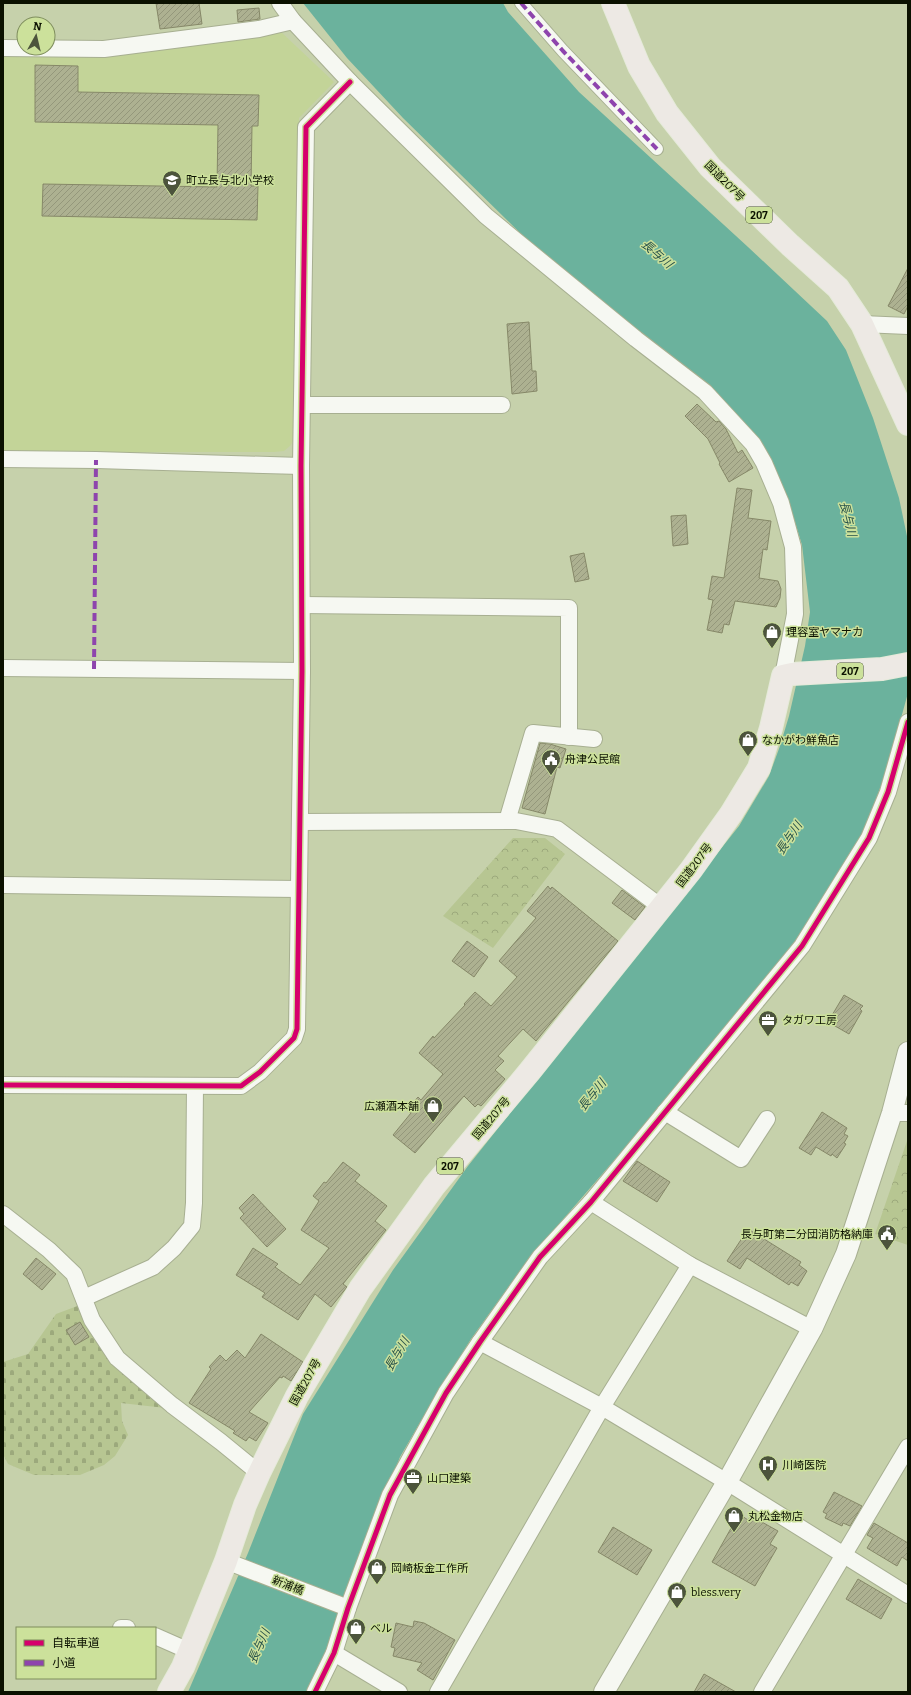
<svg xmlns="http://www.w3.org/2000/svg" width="911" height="1695" viewBox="0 0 911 1695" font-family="Bitter,'Noto Sans JP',serif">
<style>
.built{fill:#c3d498}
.cemetery{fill:url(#cemetery-stones)}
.park{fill:url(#park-crowns)}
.water{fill:#6bb29d}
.building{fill:url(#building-hatch);stroke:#868868}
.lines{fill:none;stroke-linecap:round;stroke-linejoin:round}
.pedestrian-casing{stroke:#a7af91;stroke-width:14}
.minor-casing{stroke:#a7af91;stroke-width:18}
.tertiary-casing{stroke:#a7af91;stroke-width:22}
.trunk-casing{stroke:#e5ead9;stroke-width:24}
.pedestrian{stroke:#f6f8f2;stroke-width:12}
.minor{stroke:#f6f8f2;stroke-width:16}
.tertiary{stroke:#f6f8f2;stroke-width:20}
.trunk{stroke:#ede9e4;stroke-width:22}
.quiet{stroke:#8e44ad;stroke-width:4;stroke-dasharray:8 4;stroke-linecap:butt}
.cycleway-casing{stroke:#cce19b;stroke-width:8}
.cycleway{stroke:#d6006c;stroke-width:5}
.labels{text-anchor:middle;stroke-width:3;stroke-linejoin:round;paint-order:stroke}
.shield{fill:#cce19b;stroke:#454f2e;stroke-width:1}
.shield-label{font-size:10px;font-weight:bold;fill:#0b1100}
.poi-label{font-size:11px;fill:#0b1100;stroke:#cce19b;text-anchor:start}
.street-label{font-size:11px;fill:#0b1100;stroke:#cce19b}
.water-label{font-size:12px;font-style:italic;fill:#27524b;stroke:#cce19b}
</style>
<defs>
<pattern id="cemetery-stones" width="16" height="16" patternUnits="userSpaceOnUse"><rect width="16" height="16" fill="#b7c692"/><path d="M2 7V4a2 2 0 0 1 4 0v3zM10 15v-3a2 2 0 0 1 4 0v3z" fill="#9ca97c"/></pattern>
<pattern id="park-crowns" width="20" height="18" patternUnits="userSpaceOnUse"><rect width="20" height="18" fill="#b7c692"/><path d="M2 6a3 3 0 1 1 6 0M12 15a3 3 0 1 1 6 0" fill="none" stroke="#9ca97c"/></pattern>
<pattern id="building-hatch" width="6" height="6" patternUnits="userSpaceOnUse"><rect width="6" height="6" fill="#adb191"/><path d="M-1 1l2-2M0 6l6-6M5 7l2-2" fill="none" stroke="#94977b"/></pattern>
</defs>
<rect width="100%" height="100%" fill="#c6d1ab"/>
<path class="built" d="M 279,30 L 334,82 L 299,118 L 296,434 L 291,445 L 284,451 L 274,452 L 3,452 L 3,52 Z"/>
<path class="cemetery" d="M 80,1305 L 165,1408 L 121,1403 L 122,1421 L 128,1435 L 115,1456 L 104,1465 L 80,1475 L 34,1475 L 8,1464 L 3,1454 L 3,1362 L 28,1354 L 56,1314 Z"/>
<g class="park">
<path d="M 513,838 L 545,838 L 565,854 L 493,948 L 443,916 Z"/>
<path d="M 908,1138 L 908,1245 L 875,1234 Z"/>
</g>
<path class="water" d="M 303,3 L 503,3 L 508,12 L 579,92 L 748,247 L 827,321 L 846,350 L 873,418 L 899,498 L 908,541 L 908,693 L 886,772 L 862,837 L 840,873 L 793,944 L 700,1061 L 527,1261 L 471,1339 L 436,1395 L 400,1457 L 346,1592 L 325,1657 L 308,1692 L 188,1692 L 248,1553 L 303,1414 L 393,1270 L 468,1166 L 739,826 L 769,776 L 780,746 L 789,716 L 805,646 L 810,612 L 802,545 L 788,499 L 760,442 L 734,411 L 568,280 L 403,118 L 347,58 Z"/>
<g class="building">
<path d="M 156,3 L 199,3 L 202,24 L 160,29 Z"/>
<path d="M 259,8 L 260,19 L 238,22 L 237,10 Z"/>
<path d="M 35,65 L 78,66 L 78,92 L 259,95 L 258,126 L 252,126 L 251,186 L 258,186 L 257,220 L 42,216 L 43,184 L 217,187 L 218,125 L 35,122 Z"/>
<path d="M 908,268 L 908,306 L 904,314 L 888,306 Z"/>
<path d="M 529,322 L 532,371 L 536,371 L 537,391 L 512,394 L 507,324 Z"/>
<path d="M 697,404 L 716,422 L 719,421 L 726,429 L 738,453 L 742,450 L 753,468 L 729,482 L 719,464 L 720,463 L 708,439 L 685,416 Z"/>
<path d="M 737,488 L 752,490 L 748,518 L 771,521 L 767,550 L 763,549 L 759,578 L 778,581 L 781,589 L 780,598 L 776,607 L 735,601 L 729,625 L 724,624 L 722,633 L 707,630 L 713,600 L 708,599 L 712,576 L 724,578 Z"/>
<path d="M 686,515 L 688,544 L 673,546 L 671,516 Z"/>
<path d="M 584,553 L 589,579 L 575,582 L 570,556 Z"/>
<path d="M 540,743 L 550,744 L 566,749 L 560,768 L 557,767 L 545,814 L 522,808 Z"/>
<path d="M 548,886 L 550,889 L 552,887 L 618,941 L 536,1041 L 523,1029 L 498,1056 L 504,1061 L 495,1070 L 505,1079 L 481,1106 L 478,1104 L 475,1107 L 464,1096 L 415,1153 L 393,1135 L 411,1113 L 407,1110 L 418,1097 L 421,1100 L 443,1074 L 419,1053 L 433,1036 L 434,1038 L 465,1005 L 464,1004 L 475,992 L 491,1006 L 517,977 L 499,961 L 536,918 L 527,911 Z"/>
<path d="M 622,890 L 645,907 L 635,920 L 612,903 Z"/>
<path d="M 467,941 L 488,957 L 474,977 L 452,961 Z"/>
<path d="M 844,995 L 863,1006 L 860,1009 L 862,1011 L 849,1034 L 828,1022 Z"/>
<path d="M 822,1112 L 847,1128 L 844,1134 L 848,1136 L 844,1143 L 846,1144 L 837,1158 L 832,1154 L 831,1156 L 816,1147 L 811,1155 L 799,1148 Z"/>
<path d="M 637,1161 L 670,1182 L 657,1202 L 623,1181 Z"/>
<path d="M 343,1162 L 360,1175 L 355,1181 L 387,1206 L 375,1221 L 386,1230 L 343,1284 L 347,1287 L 331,1307 L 315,1294 L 298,1320 L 262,1297 L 265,1293 L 236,1275 L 253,1248 L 278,1264 L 275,1267 L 300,1285 L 329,1248 L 301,1230 L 319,1201 L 313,1196 L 324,1182 L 326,1183 Z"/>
<path d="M 253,1194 L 286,1229 L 267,1247 L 240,1218 L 244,1214 L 239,1208 Z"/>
<path d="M 748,1229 L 801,1262 L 799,1265 L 807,1271 L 798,1286 L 791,1282 L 789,1285 L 747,1258 L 740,1269 L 727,1261 Z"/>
<path d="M 36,1258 L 56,1274 L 42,1290 L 23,1274 Z"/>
<path d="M 80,1322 L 89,1337 L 75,1345 L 66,1330 Z"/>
<path d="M 261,1334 L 303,1362 L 291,1381 L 283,1376 L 282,1378 L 280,1377 L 249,1412 L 268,1423 L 256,1441 L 249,1437 L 246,1441 L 233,1433 L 235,1431 L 189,1403 L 211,1369 L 209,1367 L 220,1355 L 226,1361 L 237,1350 L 245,1358 Z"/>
<path d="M 834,1492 L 862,1506 L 850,1526 L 843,1523 L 842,1526 L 825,1518 L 827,1514 L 823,1512 Z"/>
<path d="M 739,1514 L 748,1520 L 751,1516 L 778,1531 L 770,1544 L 777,1548 L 755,1586 L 712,1562 Z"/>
<path d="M 874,1523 L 908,1543 L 908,1561 L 902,1557 L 897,1566 L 867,1548 L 873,1538 L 867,1535 Z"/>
<path d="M 613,1527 L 652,1550 L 637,1575 L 598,1552 Z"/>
<path d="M 858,1579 L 892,1599 L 881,1619 L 846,1599 Z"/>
<path d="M 414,1621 L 424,1623 L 455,1640 L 433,1680 L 417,1670 L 422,1663 L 393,1656 L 395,1648 L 391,1647 L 396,1623 L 413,1627 Z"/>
<path d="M 704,1674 L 736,1692 L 694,1692 Z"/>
</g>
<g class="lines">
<g class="pedestrian-casing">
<path id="pedestrian" d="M 521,3 L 563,51 L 657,149"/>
</g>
<g class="minor-casing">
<g id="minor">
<path d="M 280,3 L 293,21 L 350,82 L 486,216 L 636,339 L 705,392 L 753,444 L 764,463 L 781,503 L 793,547 L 795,614 L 783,676"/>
<path d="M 3,48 L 104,49 L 259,29 L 293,21"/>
<path d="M 862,324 L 908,326"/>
<path d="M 302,405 L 502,405"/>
<path d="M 3,459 L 96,460 L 301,466"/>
<path d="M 302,605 L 569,608 L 569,737"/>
<path d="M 3,668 L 302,671"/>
<path d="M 507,821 L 533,733 L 594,739"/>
<path d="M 300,822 L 516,821 L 557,829 L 661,907"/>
<path d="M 3,885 L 299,889"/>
<path d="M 3,1085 L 241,1086 L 260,1072 L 294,1038 L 297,1029 L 302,671 L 301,466 L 306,127 L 350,82"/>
<path d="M 665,1112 L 741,1159 L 767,1119"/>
<path d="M 892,1113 L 908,1113"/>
<path d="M 591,1202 L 690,1265 L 812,1329"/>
<path d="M 3,1214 L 49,1250 L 74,1274 L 92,1320 L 117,1358 L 172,1405 L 221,1442 L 259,1473"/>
<path d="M 84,1298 L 153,1267 L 174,1248 L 192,1226 L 194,1203 L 195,1086"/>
<path d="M 480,1342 L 602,1407 L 727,1482 L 908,1595"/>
<path d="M 226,1561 L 348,1608"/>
<path d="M 121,1628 L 127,1628"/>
<path d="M 155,1636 L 189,1651"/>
<path d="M 334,1653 L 399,1692"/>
<path d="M 315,1692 L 334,1653 L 348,1608 L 390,1495 L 446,1393 L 480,1342 L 540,1257 L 591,1202 L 802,946 L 869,838 L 888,792 L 908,722"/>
<path d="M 438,1692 L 602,1407 L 690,1265"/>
<path d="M 762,1692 L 908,1447"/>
</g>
</g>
<g class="tertiary-casing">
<path id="tertiary" d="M 604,1692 L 727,1482 L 812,1329 L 846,1254 L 892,1113 L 908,1052"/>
</g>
<g class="trunk-casing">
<g id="trunk">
<path d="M 613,3 L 639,66 L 667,113 L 710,167 L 790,245 L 838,288 L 862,324 L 908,424"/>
<path d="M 169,1692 L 183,1667 L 226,1561 L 245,1505 L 259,1473 L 297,1396 L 360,1289 L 434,1186 L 530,1071 L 691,870 L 731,814 L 759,768 L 771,728 L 783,676 L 792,674 L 882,669 L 908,664"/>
</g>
</g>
<use href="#pedestrian" class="pedestrian"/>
<use href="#minor" class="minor"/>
<use href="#tertiary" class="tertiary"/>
<use href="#trunk" class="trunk"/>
<g class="quiet">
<path d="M 521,3 L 563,51 L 657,149"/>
<path d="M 94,669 L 96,460"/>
</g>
<g class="cycleway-casing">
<g id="cycleway">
<path d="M 3,1085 L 241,1086 L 260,1072 L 294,1038 L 297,1029 L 302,671 L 301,466 L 306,127 L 350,82"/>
<path d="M 315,1692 L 334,1653 L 348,1608 L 390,1495 L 446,1393 L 480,1342 L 540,1257 L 591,1202 L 802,946 L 869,838 L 888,792 L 908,722"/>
</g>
</g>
<use href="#cycleway" class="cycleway"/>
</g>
<defs>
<g id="school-pin" transform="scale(1)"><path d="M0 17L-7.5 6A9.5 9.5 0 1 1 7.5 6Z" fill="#4c543c" stroke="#cce19b"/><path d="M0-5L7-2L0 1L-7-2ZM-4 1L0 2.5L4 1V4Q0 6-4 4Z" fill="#fff"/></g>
<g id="shop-pin" transform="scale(1)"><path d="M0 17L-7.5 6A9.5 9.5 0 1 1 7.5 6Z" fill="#4c543c" stroke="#cce19b"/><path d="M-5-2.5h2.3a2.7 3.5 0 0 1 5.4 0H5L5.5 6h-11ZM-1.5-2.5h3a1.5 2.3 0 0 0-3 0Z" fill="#fff"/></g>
<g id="civic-pin" transform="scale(1)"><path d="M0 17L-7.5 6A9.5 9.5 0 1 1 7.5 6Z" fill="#4c543c" stroke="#cce19b"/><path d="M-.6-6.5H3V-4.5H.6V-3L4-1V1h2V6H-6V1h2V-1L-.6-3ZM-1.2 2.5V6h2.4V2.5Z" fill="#fff"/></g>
<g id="office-pin" transform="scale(1)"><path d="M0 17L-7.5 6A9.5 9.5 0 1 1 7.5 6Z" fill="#4c543c" stroke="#cce19b"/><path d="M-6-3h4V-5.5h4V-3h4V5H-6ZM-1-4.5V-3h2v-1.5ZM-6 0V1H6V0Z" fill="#fff"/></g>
<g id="hospital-pin" transform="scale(1)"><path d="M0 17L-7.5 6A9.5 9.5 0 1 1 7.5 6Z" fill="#4c543c" stroke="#cce19b"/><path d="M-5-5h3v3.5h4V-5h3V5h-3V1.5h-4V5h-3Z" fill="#fff"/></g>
</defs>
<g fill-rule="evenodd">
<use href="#school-pin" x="172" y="180"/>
<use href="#shop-pin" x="772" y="632"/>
<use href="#shop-pin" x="748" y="740"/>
<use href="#civic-pin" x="551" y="759"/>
<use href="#office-pin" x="768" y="1020"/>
<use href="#shop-pin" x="433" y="1106"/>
<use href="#civic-pin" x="887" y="1234"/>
<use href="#hospital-pin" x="768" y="1465"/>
<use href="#office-pin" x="413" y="1478"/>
<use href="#shop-pin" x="734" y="1516"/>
<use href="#shop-pin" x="377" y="1568"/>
<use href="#shop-pin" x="677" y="1592"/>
<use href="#shop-pin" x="356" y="1628"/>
</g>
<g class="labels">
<g class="shield">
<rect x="746" y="207" width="26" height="16" rx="3"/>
<rect x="837" y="663" width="26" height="16" rx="3"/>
<rect x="437" y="1158" width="26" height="16" rx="3"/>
</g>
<g class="shield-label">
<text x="759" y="219">207</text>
<text x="850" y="675">207</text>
<text x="450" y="1170">207</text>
</g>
<g class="poi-label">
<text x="186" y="184">町立長与北小学校</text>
<text x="786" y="636">理容室ヤマナカ</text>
<text x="762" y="744">なかがわ鮮魚店</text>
<text x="565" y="763">舟津公民館</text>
<text x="782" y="1024">タガワ工房</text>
<text x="419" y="1110" text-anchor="end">広瀬酒本舗</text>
<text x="873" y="1238" text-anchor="end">長与町第二分団消防格納庫</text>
<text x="782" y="1469">川崎医院</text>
<text x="427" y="1482">山口建築</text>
<text x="748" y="1520">丸松金物店</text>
<text x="391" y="1572">岡崎板金工作所</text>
<text x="691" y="1596">bless.very</text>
<text x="370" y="1632">ベル</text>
</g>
<g class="street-label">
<text transform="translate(725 181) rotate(45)" y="4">国道207号</text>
<text transform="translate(694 865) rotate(-53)" y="4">国道207号</text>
<text transform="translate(491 1118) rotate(-50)" y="4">国道207号</text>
<text transform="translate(305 1382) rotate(-61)" y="4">国道207号</text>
<text transform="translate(288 1585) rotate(21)" y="4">新浦橋</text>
</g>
<g class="water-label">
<text transform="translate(657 254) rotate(41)" y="4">長与川</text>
<text transform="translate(848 519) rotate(76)" y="4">長与川</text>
<text transform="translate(789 838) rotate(-56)" y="4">長与川</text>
<text transform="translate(592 1095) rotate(-51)" y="4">長与川</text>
<text transform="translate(397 1354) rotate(-59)" y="4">長与川</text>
<text transform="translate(259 1646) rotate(-66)" y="4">長与川</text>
</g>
</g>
<rect width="911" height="1695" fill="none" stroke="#0b1100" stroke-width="8"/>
<rect x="16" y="1627" width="140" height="52" fill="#cce19b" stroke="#7f8e5d"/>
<rect x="24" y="1640" width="20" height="6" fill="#d6006c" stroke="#7f8e5d"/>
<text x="52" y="1647" font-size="12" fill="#0b1100">自転車道</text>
<rect x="24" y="1660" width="20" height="6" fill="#8e44ad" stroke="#7f8e5d"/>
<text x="52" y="1667" font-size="12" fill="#0b1100">小道</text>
<g transform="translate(36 36) rotate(8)"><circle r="19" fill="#cce19b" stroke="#7f8e5d"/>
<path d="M0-3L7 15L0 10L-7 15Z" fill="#4c543c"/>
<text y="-6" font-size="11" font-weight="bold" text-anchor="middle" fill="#0b1100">N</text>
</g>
</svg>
